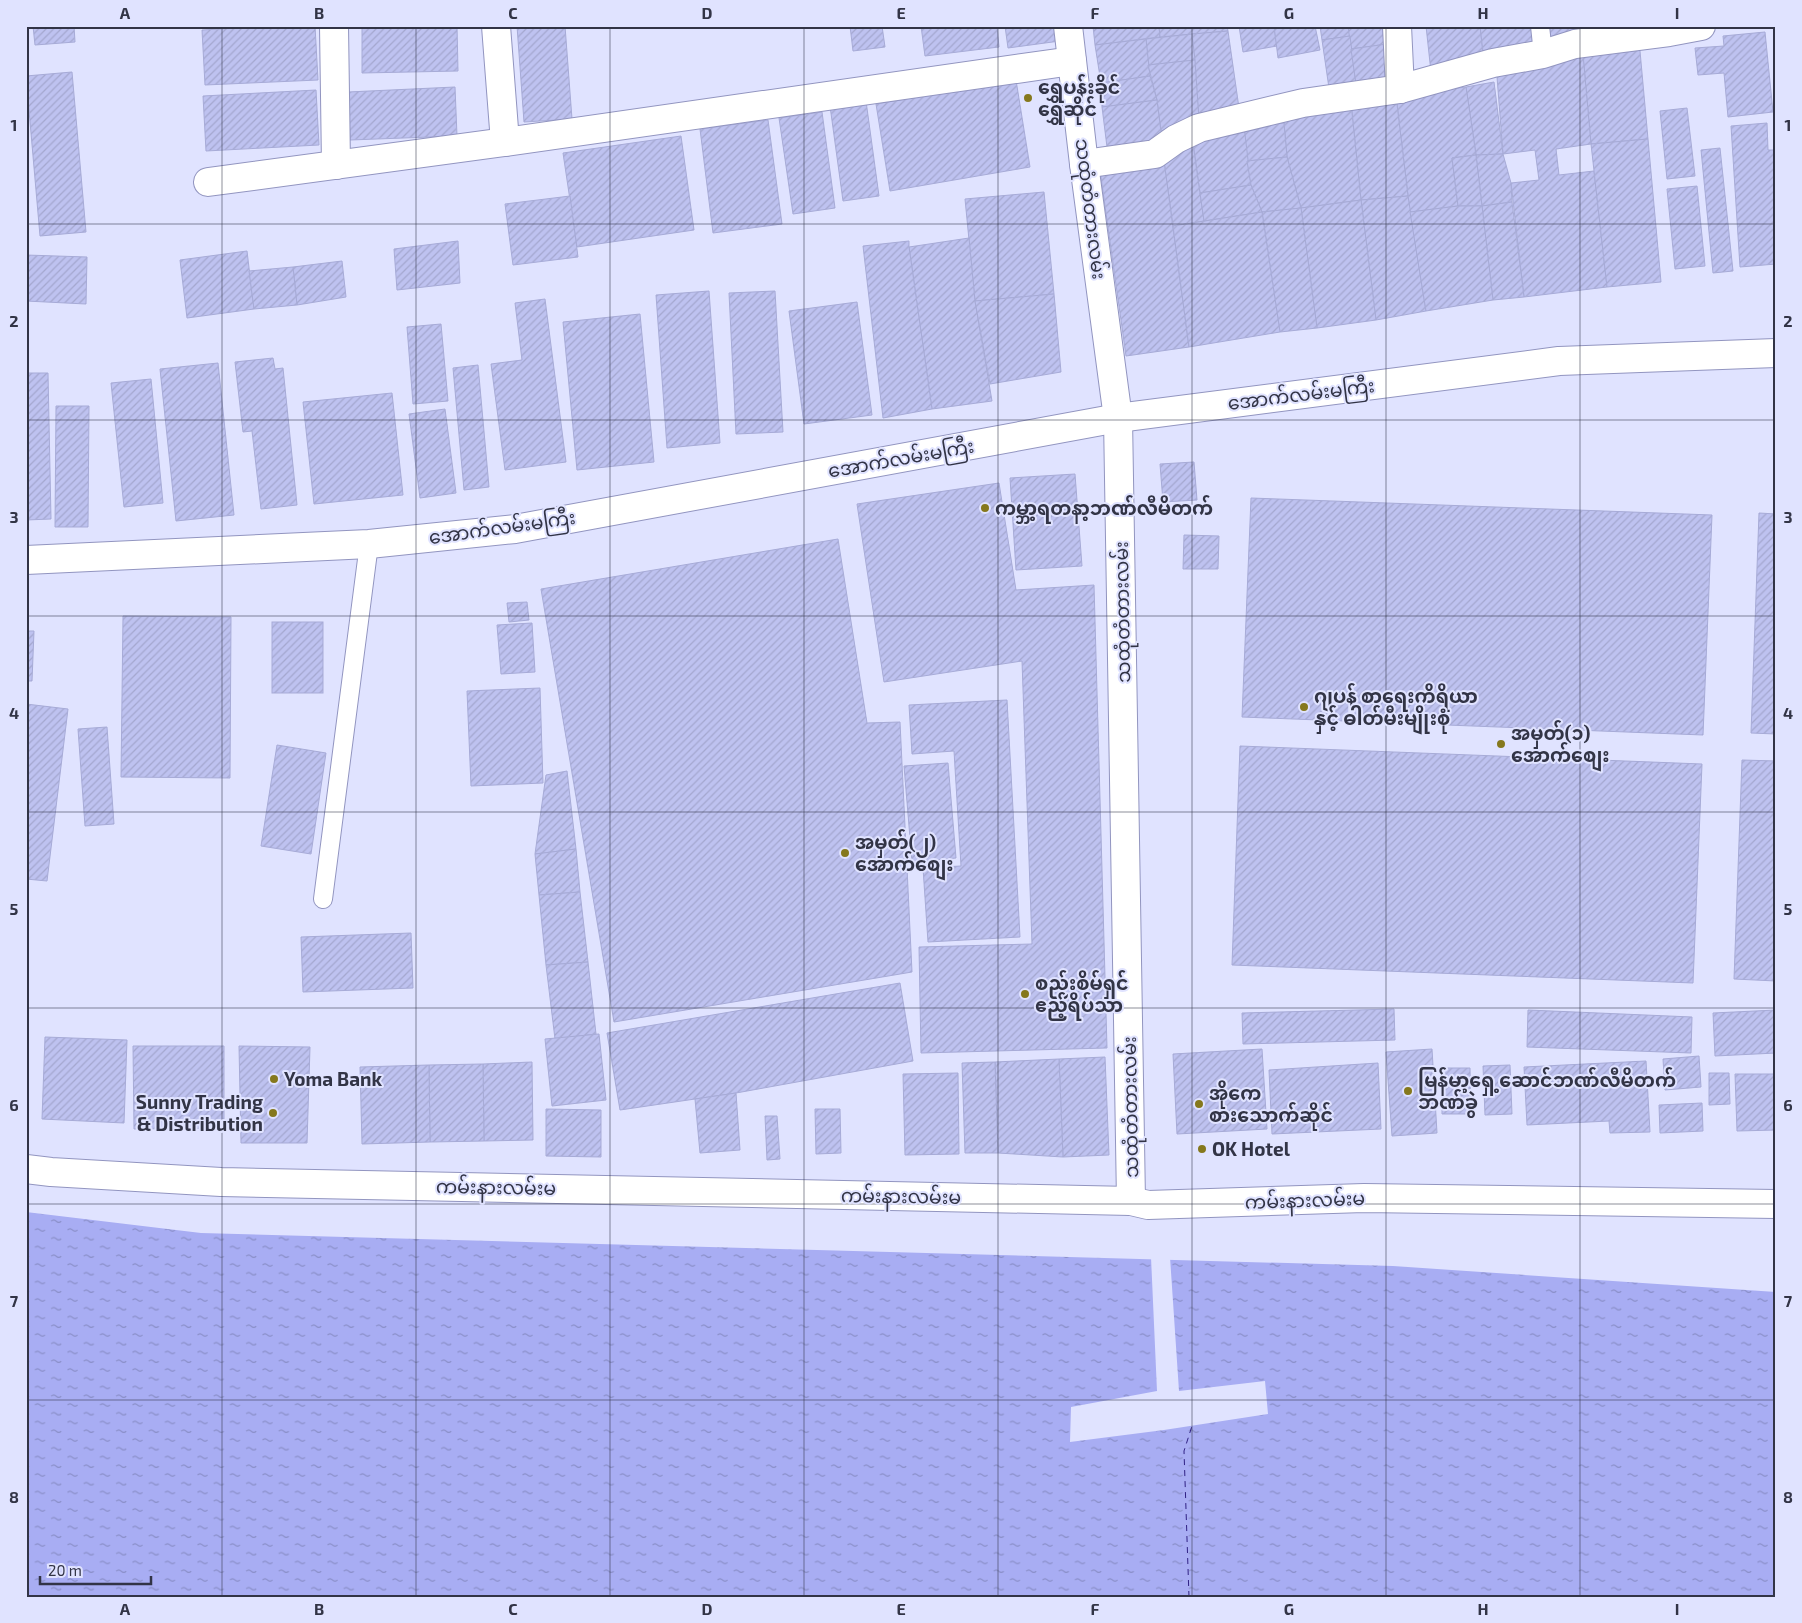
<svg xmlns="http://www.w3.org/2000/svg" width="1802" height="1623" viewBox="0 0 1802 1623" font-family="'Exo 2','Noto Sans Myanmar',sans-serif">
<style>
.water{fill:url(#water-ripples)}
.pier{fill:#e0e3ff}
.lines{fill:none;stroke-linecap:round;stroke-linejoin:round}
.ferry{stroke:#302184;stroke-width:1;stroke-dasharray:6 5;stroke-linecap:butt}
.building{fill:url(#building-hatch);stroke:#a7abd7}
.lane-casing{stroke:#9295c0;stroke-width:20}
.street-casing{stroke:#9295c0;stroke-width:30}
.secondary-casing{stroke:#9295c0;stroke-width:30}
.lane{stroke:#fff;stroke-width:18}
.street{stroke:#fff;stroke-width:28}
.secondary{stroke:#fff;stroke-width:28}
.grid{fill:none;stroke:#323446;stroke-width:1;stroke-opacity:0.55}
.poi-dot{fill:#85781d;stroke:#e0e3ff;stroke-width:2}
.labels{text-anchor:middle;stroke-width:4;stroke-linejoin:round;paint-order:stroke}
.poi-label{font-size:19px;font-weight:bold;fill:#323446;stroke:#e0e3ff;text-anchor:start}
.street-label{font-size:19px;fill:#323446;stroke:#e0e3ff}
.neatline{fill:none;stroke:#323446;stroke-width:2}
.grid-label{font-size:16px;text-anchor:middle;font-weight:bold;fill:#323446}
</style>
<defs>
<pattern id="water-ripples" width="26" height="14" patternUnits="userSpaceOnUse" patternTransform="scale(1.25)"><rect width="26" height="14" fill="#a8adf3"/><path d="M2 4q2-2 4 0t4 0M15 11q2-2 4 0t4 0" fill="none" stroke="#898ec7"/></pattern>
<pattern id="building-hatch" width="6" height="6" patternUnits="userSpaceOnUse" patternTransform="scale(1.25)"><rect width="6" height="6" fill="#bec2f0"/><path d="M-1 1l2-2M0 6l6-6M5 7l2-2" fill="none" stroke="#a4a7cf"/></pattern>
</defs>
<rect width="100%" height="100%" fill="#e0e3ff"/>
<path class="water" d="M 26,1212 L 201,1233 L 1393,1266 L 1776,1292 L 1776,1597 L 26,1597 Z"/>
<path class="pier" d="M 1151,1257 L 1170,1257 L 1179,1391 L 1265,1381 L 1268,1414 L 1164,1430 L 1070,1442 L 1071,1407 L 1157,1391 Z"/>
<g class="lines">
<path class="ferry" d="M 1189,1597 L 1184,1451 L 1192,1426"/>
</g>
<g class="building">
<path d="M 33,26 L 74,26 L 75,42 L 35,45 Z"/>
<path d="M 277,26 L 315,26 L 318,80 L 205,85 L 202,30 Z"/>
<path d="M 362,26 L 457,26 L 458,71 L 362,73 Z"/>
<path d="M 517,26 L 565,26 L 572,119 L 524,122 Z"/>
<path d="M 850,26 L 882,26 L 885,47 L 853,51 Z"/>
<path d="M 921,26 L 997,26 L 999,47 L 925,56 Z"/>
<path d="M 1005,26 L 1058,26 L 1060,41 L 1008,48 Z"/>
<path d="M 1093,26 L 1159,26 L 1160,37 L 1095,45 Z"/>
<path d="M 1159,26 L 1227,26 L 1228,31 L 1160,37 Z"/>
<path d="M 1239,26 L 1274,26 L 1277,46 L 1243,52 Z"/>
<path d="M 1274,26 L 1315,26 L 1320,50 L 1278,58 Z"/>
<path d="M 1320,26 L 1348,26 L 1350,36 L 1322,40 Z"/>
<path d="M 1348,26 L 1387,26 L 1387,44 L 1351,49 Z"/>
<path d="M 1426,26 L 1480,26 L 1484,61 L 1431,72 Z"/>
<path d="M 1480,26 L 1532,26 L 1534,54 L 1484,61 Z"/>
<path d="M 1546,26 L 1588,26 L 1589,38 L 1548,41 Z"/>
<path d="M 1228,31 L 1240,115 L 1199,120 L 1192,34 Z"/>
<path d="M 1765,32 L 1773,112 L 1728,117 L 1724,73 L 1698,75 L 1695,48 L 1724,46 L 1723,36 Z"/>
<path d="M 1192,34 L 1195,60 L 1148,65 L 1146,39 Z"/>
<path d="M 1350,36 L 1357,91 L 1330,95 L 1322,40 Z"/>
<path d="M 1146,39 L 1150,76 L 1101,83 L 1095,45 Z"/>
<path d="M 1639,40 L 1648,139 L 1591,144 L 1582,46 Z"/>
<path d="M 1387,44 L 1393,86 L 1357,91 L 1351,49 Z"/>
<path d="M 1583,54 L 1591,144 L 1556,149 L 1559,175 L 1594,171 L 1607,287 L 1524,297 L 1511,183 L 1539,180 L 1535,150 L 1503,154 L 1496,64 Z"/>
<path d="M 1195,60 L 1199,120 L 1161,131 L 1157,100 L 1148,65 Z"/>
<path d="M 72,72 L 86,232 L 40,236 L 26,76 Z"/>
<path d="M 1150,76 L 1157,100 L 1102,107 L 1101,83 Z"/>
<path d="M 1016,80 L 1030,167 L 890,191 L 876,104 Z"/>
<path d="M 1494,82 L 1503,154 L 1476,155 L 1466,87 Z"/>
<path d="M 455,87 L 457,136 L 350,140 L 348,92 Z"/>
<path d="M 1466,87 L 1476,155 L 1452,158 L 1458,206 L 1410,212 L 1396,96 Z"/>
<path d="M 316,90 L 319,145 L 206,151 L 203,96 Z"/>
<path d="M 1396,96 L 1408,196 L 1361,200 L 1351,103 Z"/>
<path d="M 1157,100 L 1163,148 L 1108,155 L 1102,107 Z"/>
<path d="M 866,101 L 879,196 L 843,201 L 830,106 Z"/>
<path d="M 1351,103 L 1361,200 L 1301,208 L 1287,157 L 1284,123 L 1285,115 Z"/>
<path d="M 1687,108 L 1695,176 L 1667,179 L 1660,111 Z"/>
<path d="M 822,112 L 835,208 L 793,214 L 779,118 Z"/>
<path d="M 768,120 L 782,224 L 713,233 L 700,129 Z"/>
<path d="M 1284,123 L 1287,157 L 1247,161 L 1244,126 Z"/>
<path d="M 1767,123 L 1768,150 L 1776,150 L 1776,264 L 1740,267 L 1731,126 Z"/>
<path d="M 1244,126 L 1251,185 L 1200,193 L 1193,144 Z"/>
<path d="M 681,136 L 694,230 L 577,247 L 563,153 Z"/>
<path d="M 1648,139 L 1661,282 L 1607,287 L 1591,144 Z"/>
<path d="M 1193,144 L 1204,221 L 1173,226 L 1164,161 Z"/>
<path d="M 1720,148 L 1733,271 L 1713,273 L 1701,150 Z"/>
<path d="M 1503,154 L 1511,183 L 1512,202 L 1482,206 L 1476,155 Z"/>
<path d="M 1476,155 L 1482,206 L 1458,206 L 1452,158 Z"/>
<path d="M 1287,157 L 1301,208 L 1262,212 L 1251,185 L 1247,161 Z"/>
<path d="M 1164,161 L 1189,347 L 1126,356 L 1100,170 Z"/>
<path d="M 1251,185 L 1262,212 L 1204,221 L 1200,193 Z"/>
<path d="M 1697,186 L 1705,266 L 1675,269 L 1667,189 Z"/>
<path d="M 1044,192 L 1054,294 L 975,301 L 965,199 Z"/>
<path d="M 570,196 L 578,257 L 513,265 L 505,204 Z"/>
<path d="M 1408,196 L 1426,311 L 1376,320 L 1361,200 Z"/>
<path d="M 1361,200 L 1376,320 L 1317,328 L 1301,208 Z"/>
<path d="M 1512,202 L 1524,297 L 1493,300 L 1482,206 Z"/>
<path d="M 1458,206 L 1482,206 L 1493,300 L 1426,311 L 1410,212 Z"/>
<path d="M 1301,208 L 1317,328 L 1280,332 L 1262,212 Z"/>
<path d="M 1262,212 L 1280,332 L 1189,347 L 1173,226 Z"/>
<path d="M 969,238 L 975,301 L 992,401 L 932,409 L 909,247 Z"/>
<path d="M 458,241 L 460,283 L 397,290 L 394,249 Z"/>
<path d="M 909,241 L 909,247 L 932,409 L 883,418 L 863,246 Z"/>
<path d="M 247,251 L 254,309 L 187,318 L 180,260 Z"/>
<path d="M 26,255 L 87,257 L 86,304 L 26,301 Z"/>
<path d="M 342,261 L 346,297 L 297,305 L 293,267 Z"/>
<path d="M 293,267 L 297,305 L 254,309 L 249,271 Z"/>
<path d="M 709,291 L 720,443 L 667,448 L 656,295 Z"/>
<path d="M 775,291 L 783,432 L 736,434 L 729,293 Z"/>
<path d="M 1054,294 L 1061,372 L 990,384 L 975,301 Z"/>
<path d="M 545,299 L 566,462 L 505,470 L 491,364 L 522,360 L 515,303 Z"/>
<path d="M 857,302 L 872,415 L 804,424 L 789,311 Z"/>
<path d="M 640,314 L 654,462 L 577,470 L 563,322 Z"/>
<path d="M 441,324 L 448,401 L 413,404 L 407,327 Z"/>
<path d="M 273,358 L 275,369 L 283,368 L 297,505 L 261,509 L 252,431 L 243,432 L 235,362 Z"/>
<path d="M 218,363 L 234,515 L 176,521 L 160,369 Z"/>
<path d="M 478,365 L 489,487 L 464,490 L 453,368 Z"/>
<path d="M 26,373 L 48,373 L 51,519 L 26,520 Z"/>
<path d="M 151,379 L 163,503 L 124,507 L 111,383 Z"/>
<path d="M 392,393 L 403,495 L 314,504 L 303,402 Z"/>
<path d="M 56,406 L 89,406 L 88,527 L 55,527 Z"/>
<path d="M 445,409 L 456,493 L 420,498 L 409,414 Z"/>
<path d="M 1194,462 L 1197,500 L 1163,502 L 1160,464 Z"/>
<path d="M 1075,474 L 1082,566 L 1016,570 L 1010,478 Z"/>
<path d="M 999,483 L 1016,590 L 1094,585 L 1107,1048 L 921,1053 L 919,947 L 1032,944 L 1022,661 L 884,682 L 857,504 Z"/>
<path d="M 1251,498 L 1712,515 L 1703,735 L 1242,717 Z"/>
<path d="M 1759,513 L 1776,514 L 1776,734 L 1751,733 Z"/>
<path d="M 1184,535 L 1219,536 L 1218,569 L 1183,569 Z"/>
<path d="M 838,539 L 867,723 L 900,722 L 912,972 L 614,1022 L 541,589 Z"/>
<path d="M 527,602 L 529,620 L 509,622 L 507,603 Z"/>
<path d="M 123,616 L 231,617 L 230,778 L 121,777 Z"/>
<rect x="272" y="622" width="51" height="71"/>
<path d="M 532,623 L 535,672 L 501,674 L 497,625 Z"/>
<path d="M 26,631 L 34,631 L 32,681 L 26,681 Z"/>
<path d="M 540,688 L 543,783 L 471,786 L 467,691 Z"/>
<path d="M 1007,700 L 1020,937 L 928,942 L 923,868 L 961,866 L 954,751 L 912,754 L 909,705 Z"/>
<path d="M 26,704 L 68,709 L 47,881 L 26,879 Z"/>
<path d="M 107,727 L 114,824 L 85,826 L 78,729 Z"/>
<path d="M 277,745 L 326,753 L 311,854 L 261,846 Z"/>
<path d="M 1240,746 L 1702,764 L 1693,983 L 1232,965 Z"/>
<path d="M 1742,760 L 1776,761 L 1776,981 L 1734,979 Z"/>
<path d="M 948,763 L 956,858 L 912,862 L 904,766 Z"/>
<path d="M 567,771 L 576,849 L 535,854 L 546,775 Z"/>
<path d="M 576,849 L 580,892 L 539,895 L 535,854 Z"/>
<path d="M 580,892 L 588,962 L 546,965 L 539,895 Z"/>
<path d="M 411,933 L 413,988 L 303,992 L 301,937 Z"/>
<path d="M 588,962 L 596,1034 L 555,1039 L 546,965 Z"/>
<path d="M 900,983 L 913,1061 L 736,1093 L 620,1110 L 607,1033 Z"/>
<path d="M 1394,1009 L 1395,1040 L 1243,1044 L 1242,1013 Z"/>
<path d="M 1528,1010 L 1692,1017 L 1691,1053 L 1527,1047 Z"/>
<path d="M 1776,1010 L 1776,1053 L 1715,1056 L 1713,1013 Z"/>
<path d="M 599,1034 L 606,1100 L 552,1106 L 545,1039 Z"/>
<path d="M 45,1037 L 127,1040 L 124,1123 L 42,1119 Z"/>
<path d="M 133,1046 L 224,1046 L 224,1128 L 134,1129 Z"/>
<path d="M 239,1046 L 310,1047 L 307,1143 L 241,1143 Z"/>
<path d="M 1262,1049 L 1267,1129 L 1177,1134 L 1173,1054 Z"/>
<path d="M 1432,1049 L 1437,1133 L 1392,1136 L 1386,1052 Z"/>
<path d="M 1699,1056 L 1701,1087 L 1665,1090 L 1663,1059 Z"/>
<path d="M 1105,1057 L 1109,1155 L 1063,1157 L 1059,1059 Z"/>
<path d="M 1059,1059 L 1063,1157 L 998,1153 L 995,1062 Z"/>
<path d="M 1646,1061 L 1650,1132 L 1610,1133 L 1609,1121 L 1527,1125 L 1524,1067 Z"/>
<path d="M 532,1062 L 533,1140 L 484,1141 L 483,1064 Z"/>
<path d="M 995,1062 L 998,1153 L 965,1153 L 962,1063 Z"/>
<path d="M 1378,1063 L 1381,1129 L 1272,1134 L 1269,1070 Z"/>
<path d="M 483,1064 L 484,1141 L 430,1142 L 429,1065 Z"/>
<path d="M 429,1065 L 430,1142 L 362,1144 L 360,1067 Z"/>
<path d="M 1510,1065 L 1512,1114 L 1485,1115 L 1483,1066 Z"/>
<path d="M 1442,1068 L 1470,1068 L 1471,1114 L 1442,1114 Z"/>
<path d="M 958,1073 L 959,1154 L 905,1155 L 903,1074 Z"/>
<path d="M 1709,1073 L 1729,1073 L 1730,1104 L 1709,1105 Z"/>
<path d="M 1735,1074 L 1776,1074 L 1776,1130 L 1737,1131 Z"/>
<path d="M 736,1093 L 740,1150 L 700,1153 L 695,1099 Z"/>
<path d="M 1702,1103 L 1703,1131 L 1660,1133 L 1659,1105 Z"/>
<path d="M 546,1109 L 601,1110 L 601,1157 L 546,1156 Z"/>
<path d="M 815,1109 L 840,1109 L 841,1153 L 816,1154 Z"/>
<path d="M 765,1116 L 777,1116 L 780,1159 L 767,1160 Z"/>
</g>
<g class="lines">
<g class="lane-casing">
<g id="lane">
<path d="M 1540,26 L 1543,54"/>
<path d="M 323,899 L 369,544"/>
</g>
</g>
<g class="street-casing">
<g id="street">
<path d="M 334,26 L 336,165"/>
<path d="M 496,26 L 505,142"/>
<path d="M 1068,26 L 1084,164 L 1118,418 L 1131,1201"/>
<path d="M 1397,26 L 1400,89"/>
<path d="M 1084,164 L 1155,154 L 1176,139 L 1199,128 L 1303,103 L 1400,89 L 1493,63 L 1543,54 L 1575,44 L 1669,32 L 1701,26"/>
<path d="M 208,182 L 505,142 L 1072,61"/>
</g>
</g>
<g class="secondary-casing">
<g id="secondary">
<path d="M 26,560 L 369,544 L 515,529 L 1118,418 L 1559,361 L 1776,353"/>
<path d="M 26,1169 L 51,1172 L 221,1182 L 1131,1201 L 1148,1205 L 1364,1198 L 1776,1204"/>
</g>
</g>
<use href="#lane" class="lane"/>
<use href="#street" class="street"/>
<use href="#secondary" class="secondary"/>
</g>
<path class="grid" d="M 222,26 L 222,1597M 416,26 L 416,1597M 610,26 L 610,1597M 804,26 L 804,1597M 998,26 L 998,1597M 1192,26 L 1192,1597M 1386,26 L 1386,1597M 1580,26 L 1580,1597M 26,224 L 1776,224M 26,420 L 1776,420M 26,616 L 1776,616M 26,812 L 1776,812M 26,1008 L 1776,1008M 26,1204 L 1776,1204M 26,1400 L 1776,1400"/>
<g class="poi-dot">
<circle cx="1028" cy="98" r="5"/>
<circle cx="985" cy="508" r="5"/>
<circle cx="1304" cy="707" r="5"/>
<circle cx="1501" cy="744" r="5"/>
<circle cx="845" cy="853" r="5"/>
<circle cx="1025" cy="994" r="5"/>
<circle cx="274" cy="1079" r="5"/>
<circle cx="1408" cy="1091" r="5"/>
<circle cx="1199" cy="1104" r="5"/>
<circle cx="273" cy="1113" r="5"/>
<circle cx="1202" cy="1149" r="5"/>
</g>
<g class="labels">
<g class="poi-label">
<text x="1038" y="94">ရွှေပန်းခိုင်<tspan x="1038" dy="22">ရွှေဆိုင်</tspan></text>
<text x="995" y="515">ကမ္ဘာ့ရတနာ့ဘဏ်လီမိတက်</text>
<text x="1314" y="703">ဂျပန် စာရေးကိရိယာ<tspan x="1314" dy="22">နှင့် ဓါတ်မီးမျိုးစုံ</tspan></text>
<text x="1511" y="740">အမှတ်(၁)<tspan x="1511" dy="22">အောက်စျေး</tspan></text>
<text x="855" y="849">အမှတ်(၂)<tspan x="855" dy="22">အောက်စျေး</tspan></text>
<text x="1035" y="990">စည်းစိမ်ရှင်<tspan x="1035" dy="22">ဧည့်ရိပ်သာ</tspan></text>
<text x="284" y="1086">Yoma Bank</text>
<text x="1418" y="1087">မြန်မာ့ရှေ့ဆောင်ဘဏ်လီမိတက်<tspan x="1418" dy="22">ဘဏ်ခွဲ</tspan></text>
<text x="1209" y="1100">အိုကေ<tspan x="1209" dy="22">စားသောက်ဆိုင်</tspan></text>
<text x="263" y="1109" text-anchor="end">Sunny Trading<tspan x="263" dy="22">&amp; Distribution</tspan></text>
<text x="1212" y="1156">OK Hotel</text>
</g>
<g class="street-label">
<text transform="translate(1091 209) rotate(83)" y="7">သထုံတံတားလမ်း</text>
<text transform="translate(1301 394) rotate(-7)" y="7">အောက်လမ်းမကြီး</text>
<text transform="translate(901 458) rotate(-10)" y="7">အောက်လမ်းမကြီး</text>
<text transform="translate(502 527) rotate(-8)" y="7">အောက်လမ်းမကြီး</text>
<text transform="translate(1122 612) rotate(-91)" y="7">သထုံတံတားလမ်း</text>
<text transform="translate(1130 1107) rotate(-91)" y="7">သထုံတံတားလမ်း</text>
<text transform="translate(496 1187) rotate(1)" y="7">ကမ်းနားလမ်းမ</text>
<text transform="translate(901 1196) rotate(1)" y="7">ကမ်းနားလမ်းမ</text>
<text transform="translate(1305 1200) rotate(-2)" y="7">ကမ်းနားလမ်းမ</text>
</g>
</g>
<rect width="1802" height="1623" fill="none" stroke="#e0e3ff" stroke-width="55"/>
<path d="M40 1576v8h111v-8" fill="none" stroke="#323446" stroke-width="2.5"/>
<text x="48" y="1576" font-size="15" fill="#323446" stroke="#e0e3ff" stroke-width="4" paint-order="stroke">20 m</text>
<rect x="28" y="28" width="1746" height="1568" class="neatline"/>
<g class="grid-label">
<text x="125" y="19">A</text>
<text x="319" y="19">B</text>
<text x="513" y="19">C</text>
<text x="707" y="19">D</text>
<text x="901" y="19">E</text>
<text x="1095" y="19">F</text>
<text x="1289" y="19">G</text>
<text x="1483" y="19">H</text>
<text x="1677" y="19">I</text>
<text x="14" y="131">1</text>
<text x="1788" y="131">1</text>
<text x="14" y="327">2</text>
<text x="1788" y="327">2</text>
<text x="14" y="523">3</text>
<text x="1788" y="523">3</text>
<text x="14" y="719">4</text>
<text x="1788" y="719">4</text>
<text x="14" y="915">5</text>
<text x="1788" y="915">5</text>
<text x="14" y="1111">6</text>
<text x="1788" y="1111">6</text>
<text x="14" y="1307">7</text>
<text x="1788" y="1307">7</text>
<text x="14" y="1503">8</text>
<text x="1788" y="1503">8</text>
<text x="125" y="1615">A</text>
<text x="319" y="1615">B</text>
<text x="513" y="1615">C</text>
<text x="707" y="1615">D</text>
<text x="901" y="1615">E</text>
<text x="1095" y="1615">F</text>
<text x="1289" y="1615">G</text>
<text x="1483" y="1615">H</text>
<text x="1677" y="1615">I</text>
</g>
</svg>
